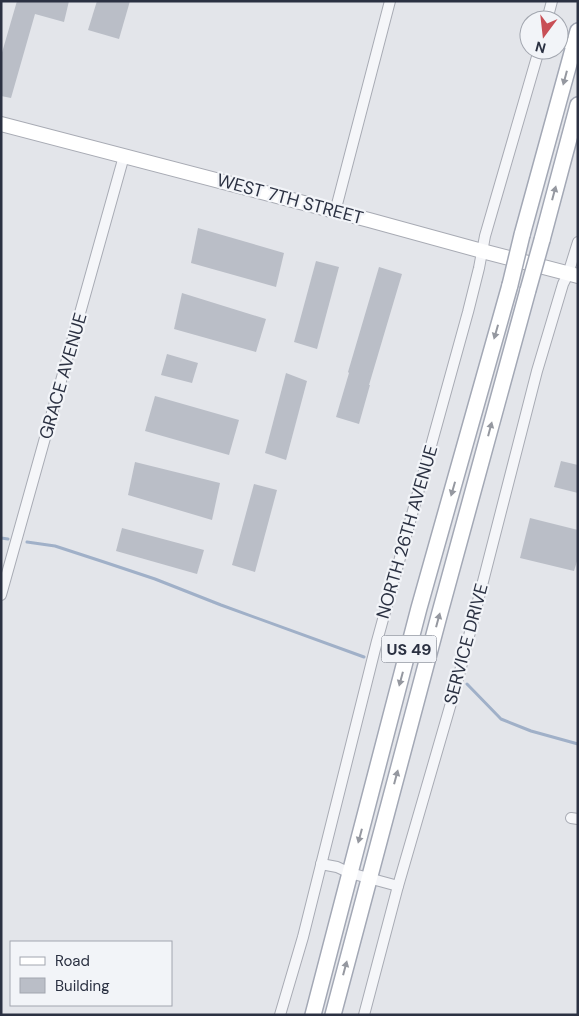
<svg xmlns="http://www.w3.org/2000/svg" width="579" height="1016" viewBox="0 0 579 1016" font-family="'DM Sans',sans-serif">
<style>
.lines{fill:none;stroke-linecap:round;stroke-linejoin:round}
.stream{stroke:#a0b0c8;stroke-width:3}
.building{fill:#babec7}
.street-casing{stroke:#a8abb4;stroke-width:12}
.secondary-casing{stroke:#a8abb4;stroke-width:16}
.primary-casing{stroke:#a3a8b5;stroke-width:18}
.street{stroke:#f5f6f9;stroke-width:10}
.secondary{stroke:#fff;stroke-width:14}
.primary{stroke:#fff;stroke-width:15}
.primary-bridge-casing{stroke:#a3a8b5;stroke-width:18;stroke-linecap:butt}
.primary-bridge{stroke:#fff;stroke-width:15}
.oneway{fill:#9598a0}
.labels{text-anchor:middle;stroke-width:4.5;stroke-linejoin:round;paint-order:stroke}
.shield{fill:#f2f4f8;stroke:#676c79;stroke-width:1}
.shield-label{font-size:16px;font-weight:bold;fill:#2b3142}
.street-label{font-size:18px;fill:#2b3142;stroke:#f2f4f8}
</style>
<rect width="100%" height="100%" fill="#e3e5ea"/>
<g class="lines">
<g class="stream">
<path d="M 1,538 L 8,539"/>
<path d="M 27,542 L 55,546 L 104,562 L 155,579 L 221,605 L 364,657"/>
<path d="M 467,684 L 501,719 L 531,731 L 578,744"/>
</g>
</g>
<g class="building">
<path d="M 17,1 L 69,1 L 64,22 L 35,14 L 11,98 L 1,96 L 1,56 Z"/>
<path d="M 97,1 L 130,1 L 119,39 L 88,30 Z"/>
<path d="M 198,228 L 284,253 L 276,287 L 191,263 Z"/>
<path d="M 316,261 L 339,267 L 317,349 L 294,342 Z"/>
<path d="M 379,267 L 402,274 L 369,385 L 370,385 L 359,424 L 336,417 L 349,373 L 348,372 Z"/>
<path d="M 182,293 L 266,319 L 256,352 L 174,329 Z"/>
<path d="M 167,354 L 198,363 L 192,383 L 161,375 Z"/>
<path d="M 286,373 L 307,381 L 286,460 L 265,453 Z"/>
<path d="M 155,396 L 239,420 L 229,455 L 145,431 Z"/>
<path d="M 561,461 L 578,465 L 578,493 L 554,487 Z"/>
<path d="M 135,462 L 220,483 L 212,520 L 128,495 Z"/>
<path d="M 254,484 L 277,490 L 255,572 L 232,565 Z"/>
<path d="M 530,518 L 578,530 L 578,558 L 574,571 L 520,558 Z"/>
<path d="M 122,528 L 204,550 L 197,574 L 116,551 Z"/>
</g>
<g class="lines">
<g class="street-casing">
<g id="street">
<path d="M 547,20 L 552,1"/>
<path d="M 559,41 L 574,45"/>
<path d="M 335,212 L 390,1"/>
<path d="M 1,595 L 124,156"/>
<path d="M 571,818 L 578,819"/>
<path d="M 321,864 L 337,867 L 350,873 L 398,886"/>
<path d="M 280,1015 L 303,937 L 377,641 L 468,312 L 479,268 L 485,236 L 539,50"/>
<path d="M 364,1015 L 398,886 L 458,679 L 537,371 L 563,284 L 568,274 L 578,242"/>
</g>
</g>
<g class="secondary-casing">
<path id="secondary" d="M 1,124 L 369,220 L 482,251 L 578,276"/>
</g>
<g class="primary-casing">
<g id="primary">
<path d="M 522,235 L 578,31"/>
<path d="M 542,240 L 578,105"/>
<path d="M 313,1015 L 419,608 L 510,285"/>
<path d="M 333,1015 L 439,616 L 528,290"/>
</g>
</g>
<use href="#street" class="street"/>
<use href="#secondary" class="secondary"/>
<use href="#primary" class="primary"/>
<g class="primary-bridge-casing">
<g id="primary-bridge">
<path d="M 510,285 L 522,235"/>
<path d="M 528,290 L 542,240"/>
</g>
</g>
<use href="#primary-bridge" class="primary-bridge"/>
</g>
<defs><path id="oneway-solid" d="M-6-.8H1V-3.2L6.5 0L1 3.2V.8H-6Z" transform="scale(1.25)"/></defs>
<g class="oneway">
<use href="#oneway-solid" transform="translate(565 78) rotate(105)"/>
<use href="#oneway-solid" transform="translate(554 193) rotate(-75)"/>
<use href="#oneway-solid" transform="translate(496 332) rotate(106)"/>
<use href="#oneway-solid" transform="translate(490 429) rotate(-75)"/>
<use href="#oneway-solid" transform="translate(453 489) rotate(106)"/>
<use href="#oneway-solid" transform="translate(438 620) rotate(-75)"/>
<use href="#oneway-solid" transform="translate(401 679) rotate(105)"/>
<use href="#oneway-solid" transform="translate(396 777) rotate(-75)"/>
<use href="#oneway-solid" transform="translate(360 836) rotate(105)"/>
<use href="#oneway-solid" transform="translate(345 968) rotate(-75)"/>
</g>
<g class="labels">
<rect class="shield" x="381.5" y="635.5" width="55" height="27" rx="4"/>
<g class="shield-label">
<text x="409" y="655">US 49</text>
</g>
<g class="street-label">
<text transform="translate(290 199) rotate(15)" y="6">WEST 7TH STREET</text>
<text transform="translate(63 376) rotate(-74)" y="6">GRACE AVENUE</text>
<text transform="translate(407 532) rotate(-74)" y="6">NORTH 26TH AVENUE</text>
<text transform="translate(466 644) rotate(-75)" y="6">SERVICE DRIVE</text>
</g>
</g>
<rect width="579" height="1016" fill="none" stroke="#2b3142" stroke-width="5"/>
<rect x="10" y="941" width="162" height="65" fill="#f2f4f8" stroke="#a2a6af"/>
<rect x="20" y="957" width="25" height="8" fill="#ffffff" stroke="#a2a6af"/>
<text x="55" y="966" font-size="15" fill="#2b3142">Road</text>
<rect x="20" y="978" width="25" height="15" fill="#babec7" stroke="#a2a6af"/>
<text x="55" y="991" font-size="15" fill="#2b3142">Building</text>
<g transform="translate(544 35) rotate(195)"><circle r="24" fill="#f2f4f8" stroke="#a2a6af"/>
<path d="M0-4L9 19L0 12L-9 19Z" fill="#c84f56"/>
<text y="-8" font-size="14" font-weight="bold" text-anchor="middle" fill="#2b3142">N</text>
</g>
</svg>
